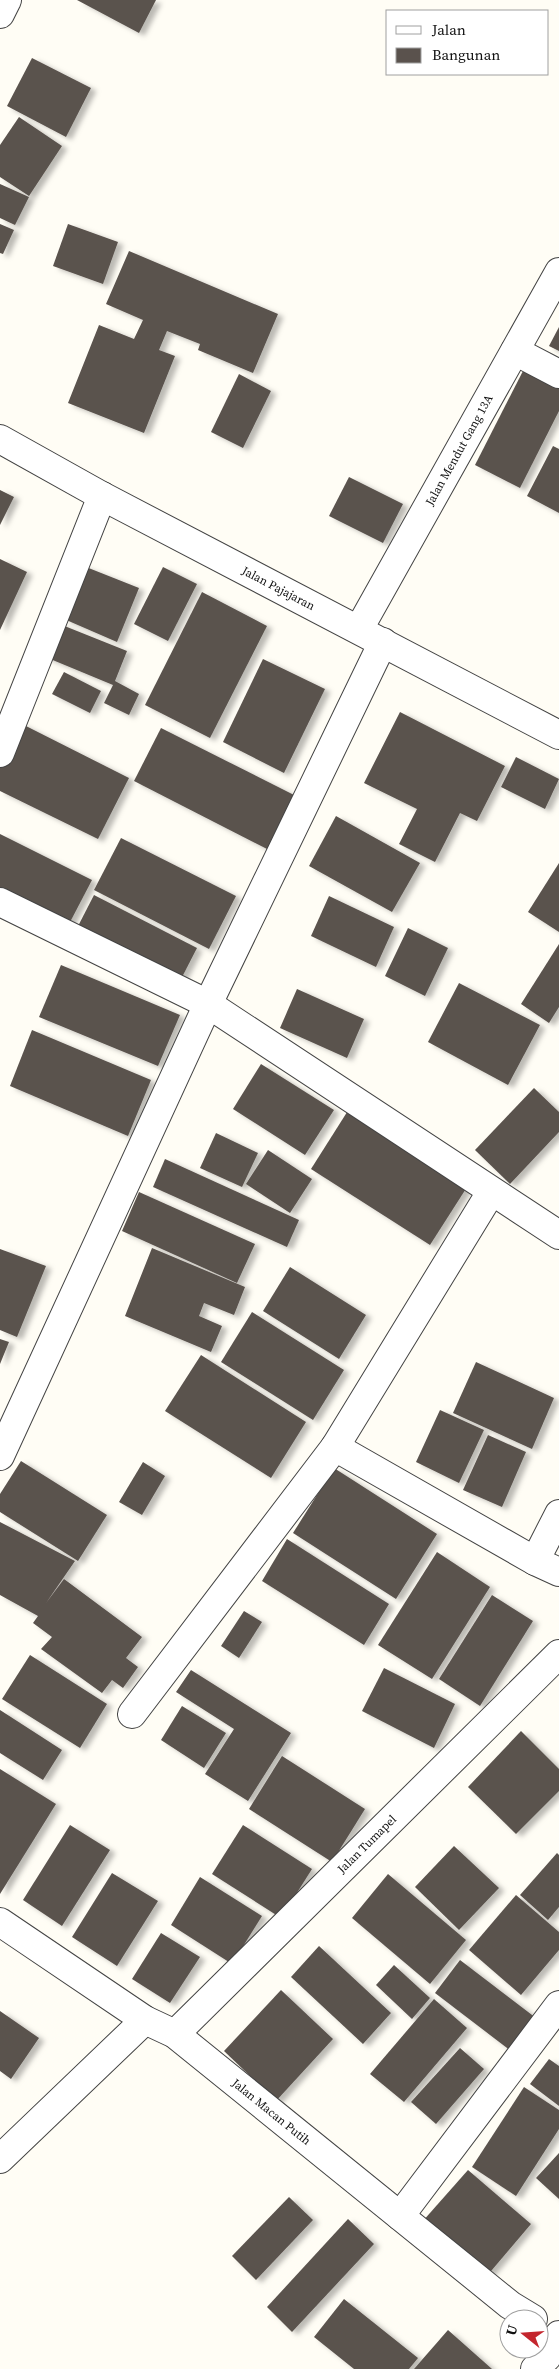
<svg xmlns="http://www.w3.org/2000/svg" width="559" height="2369" viewBox="0 0 559 2369" font-family="'Source Serif 4',serif">
<style>
.building{fill:#5a524d;filter:url(#shadow)}
.lines{fill:none;stroke-linecap:round;stroke-linejoin:round}
.minor-casing{stroke:#444;stroke-width:30}
.minor{stroke:#fff;stroke-width:28}
.labels{text-anchor:middle;stroke-width:5;stroke-linejoin:round;paint-order:stroke}
.street-label{font-size:12px;fill:#111;stroke:#fff}
</style>
<defs>
<filter id="shadow"><feDropShadow dx="5.5" dy="3" stdDeviation="2.5" flood-color="#0004"/></filter>
</defs>
<rect width="100%" height="100%" fill="#fffdf5"/>
<g class="building">
<path d="M 77,0 L 156,0 L 139,33 Z"/>
<path d="M 32,58 L 91,88 L 66,137 L 7,106 Z"/>
<path d="M 19,117 L 62,146 L 29,196 L 0,177 L 0,145 Z"/>
<path d="M 0,184 L 29,197 L 15,225 L 0,218 Z"/>
<path d="M 0,224 L 14,230 L 3,254 L 0,253 Z"/>
<path d="M 68,224 L 118,242 L 103,284 L 53,266 Z"/>
<path d="M 129,251 L 278,314 L 253,373 L 198,350 L 200,344 L 167,331 L 159,350 L 175,356 L 144,433 L 68,403 L 99,325 L 134,339 L 143,320 L 106,304 Z"/>
<path d="M 559,327 L 559,351 L 549,346 Z"/>
<path d="M 524,369 L 559,386 L 559,411 L 520,488 L 475,465 Z"/>
<path d="M 239,374 L 271,391 L 243,448 L 211,432 Z"/>
<path d="M 553,446 L 559,449 L 559,513 L 527,496 Z"/>
<path d="M 349,477 L 403,504 L 383,543 L 329,516 Z"/>
<path d="M 0,490 L 14,497 L 0,525 Z"/>
<path d="M 0,559 L 27,572 L 0,630 Z"/>
<path d="M 81,565 L 139,588 L 117,642 L 64,619 Z"/>
<path d="M 163,567 L 197,584 L 168,641 L 134,624 Z"/>
<path d="M 202,592 L 267,626 L 210,738 L 145,705 Z"/>
<path d="M 57,623 L 127,651 L 115,681 L 139,694 L 129,715 L 104,703 L 113,685 L 43,656 Z"/>
<path d="M 263,659 L 325,689 L 284,773 L 223,742 Z"/>
<path d="M 64,672 L 101,691 L 90,713 L 52,694 Z"/>
<path d="M 400,712 L 505,766 L 477,821 L 460,813 L 435,862 L 399,844 L 417,809 L 364,783 Z"/>
<path d="M 20,723 L 129,778 L 98,839 L 0,791 L 0,765 Z"/>
<path d="M 161,728 L 296,796 L 269,850 L 134,781 Z"/>
<path d="M 516,757 L 559,779 L 545,809 L 501,787 Z"/>
<path d="M 336,816 L 420,863 L 392,912 L 309,866 Z"/>
<path d="M 0,834 L 92,880 L 68,926 L 0,891 Z"/>
<path d="M 121,838 L 236,896 L 209,949 L 94,890 Z"/>
<path d="M 559,863 L 559,932 L 528,912 Z"/>
<path d="M 94,895 L 197,948 L 179,983 L 76,930 Z"/>
<path d="M 329,896 L 394,927 L 376,967 L 311,936 Z"/>
<path d="M 408,928 L 448,948 L 425,996 L 385,976 Z"/>
<path d="M 559,944 L 559,1007 L 549,1023 L 521,1004 Z"/>
<path d="M 61,965 L 180,1015 L 158,1066 L 39,1017 Z"/>
<path d="M 459,983 L 540,1025 L 508,1085 L 428,1042 Z"/>
<path d="M 297,989 L 364,1019 L 347,1058 L 280,1028 Z"/>
<path d="M 32,1030 L 151,1080 L 128,1136 L 10,1086 Z"/>
<path d="M 261,1064 L 334,1110 L 305,1155 L 233,1109 Z"/>
<path d="M 534,1088 L 559,1112 L 559,1132 L 510,1184 L 475,1150 Z"/>
<path d="M 349,1109 L 469,1184 L 430,1245 L 311,1169 Z"/>
<path d="M 216,1133 L 258,1153 L 242,1187 L 200,1168 Z"/>
<path d="M 268,1150 L 312,1179 L 290,1213 L 246,1184 Z"/>
<path d="M 165,1159 L 299,1220 L 287,1247 L 153,1187 Z"/>
<path d="M 139,1192 L 255,1244 L 237,1283 L 122,1231 Z"/>
<path d="M 152,1248 L 245,1287 L 234,1315 L 204,1303 L 199,1316 L 222,1326 L 211,1352 L 125,1316 Z"/>
<path d="M 0,1249 L 46,1266 L 17,1337 L 0,1330 Z"/>
<path d="M 290,1267 L 366,1315 L 339,1359 L 263,1311 Z"/>
<path d="M 252,1312 L 344,1370 L 313,1420 L 221,1362 Z"/>
<path d="M 0,1339 L 9,1342 L 0,1364 Z"/>
<path d="M 201,1355 L 306,1422 L 271,1478 L 165,1411 Z"/>
<path d="M 476,1362 L 554,1398 L 532,1449 L 453,1413 Z"/>
<path d="M 440,1410 L 484,1430 L 459,1483 L 416,1462 Z"/>
<path d="M 488,1435 L 526,1452 L 502,1507 L 463,1490 Z"/>
<path d="M 21,1461 L 107,1515 L 78,1561 L 0,1512 L 0,1494 Z"/>
<path d="M 143,1462 L 165,1476 L 142,1515 L 119,1502 Z"/>
<path d="M 334,1468 L 437,1534 L 396,1599 L 293,1533 Z"/>
<path d="M 0,1522 L 75,1561 L 46,1603 L 64,1579 L 142,1637 L 126,1658 L 138,1667 L 123,1688 L 112,1680 L 102,1693 L 41,1649 L 52,1637 L 33,1623 L 38,1616 L 0,1595 Z"/>
<path d="M 287,1539 L 389,1604 L 364,1645 L 262,1581 Z"/>
<path d="M 437,1552 L 490,1587 L 432,1679 L 378,1645 Z"/>
<path d="M 492,1595 L 533,1621 L 480,1706 L 439,1679 Z"/>
<path d="M 244,1611 L 262,1622 L 239,1658 L 221,1646 Z"/>
<path d="M 30,1655 L 107,1704 L 80,1748 L 2,1699 Z"/>
<path d="M 384,1668 L 455,1704 L 434,1748 L 362,1711 Z"/>
<path d="M 191,1670 L 291,1733 L 248,1801 L 205,1774 L 234,1729 L 176,1692 Z"/>
<path d="M 182,1706 L 226,1733 L 204,1768 L 161,1740 Z"/>
<path d="M 0,1710 L 62,1750 L 43,1780 L 0,1753 Z"/>
<path d="M 521,1731 L 559,1769 L 559,1791 L 516,1834 L 468,1787 Z"/>
<path d="M 282,1756 L 365,1809 L 332,1862 L 249,1809 Z"/>
<path d="M 0,1769 L 56,1804 L 0,1894 Z"/>
<path d="M 70,1825 L 110,1850 L 62,1926 L 23,1900 Z"/>
<path d="M 243,1825 L 312,1869 L 281,1918 L 212,1874 Z"/>
<path d="M 454,1846 L 499,1888 L 459,1930 L 415,1887 Z"/>
<path d="M 557,1853 L 559,1855 L 559,1907 L 548,1920 L 520,1895 Z"/>
<path d="M 112,1873 L 158,1901 L 117,1966 L 72,1937 Z"/>
<path d="M 388,1874 L 466,1940 L 430,1984 L 352,1918 Z"/>
<path d="M 200,1877 L 262,1916 L 232,1964 L 171,1925 Z"/>
<path d="M 516,1895 L 559,1932 L 559,1950 L 521,1995 L 469,1950 Z"/>
<path d="M 161,1933 L 200,1957 L 170,2003 L 132,1979 Z"/>
<path d="M 319,1946 L 391,2013 L 363,2044 L 291,1977 Z"/>
<path d="M 460,1960 L 536,2018 L 511,2051 L 435,1993 Z"/>
<path d="M 394,1965 L 430,1998 L 412,2019 L 376,1985 Z"/>
<path d="M 281,1990 L 333,2039 L 276,2101 L 224,2051 Z"/>
<path d="M 434,1999 L 467,2028 L 404,2102 L 370,2074 Z"/>
<path d="M 0,2011 L 39,2038 L 11,2079 L 0,2071 Z"/>
<path d="M 460,2048 L 484,2069 L 436,2124 L 411,2102 Z"/>
<path d="M 549,2059 L 559,2066 L 559,2106 L 530,2084 Z"/>
<path d="M 524,2087 L 559,2110 L 559,2129 L 516,2196 L 472,2167 Z"/>
<path d="M 559,2153 L 559,2199 L 536,2178 Z"/>
<path d="M 468,2170 L 531,2224 L 486,2277 L 422,2222 Z"/>
<path d="M 289,2197 L 313,2220 L 256,2280 L 232,2256 Z"/>
<path d="M 348,2219 L 374,2244 L 292,2332 L 267,2307 Z"/>
<path d="M 344,2299 L 418,2358 L 409,2369 L 354,2369 L 314,2337 Z"/>
<path d="M 448,2330 L 492,2369 L 414,2369 Z"/>
</g>
<g class="lines">
<g class="minor-casing">
<g id="minor">
<path d="M 0,14 L 7,0"/>
<path d="M 515,351 L 559,374"/>
<path id="s1" d="M 0,439 L 102,496 L 559,735"/>
<path id="s2" d="M 359,629 L 559,272"/>
<path d="M 0,753 L 102,496"/>
<path d="M 0,902 L 208,1004 L 559,1235"/>
<path d="M 335,1447 L 535,1561 L 559,1572"/>
<path d="M 0,1456 L 208,1004 L 383,642"/>
<path d="M 535,1561 L 559,1514"/>
<path d="M 132,1714 L 335,1447 L 491,1192"/>
<path id="s3" d="M 0,1922 L 145,2020 L 175,2034 L 510,2305 L 533,2319"/>
<path id="s4" d="M 175,2034 L 559,1654"/>
<path d="M 0,2159 L 145,2020"/>
<path d="M 400,2216 L 559,2005"/>
<path d="M 535,2369 L 547,2357 L 559,2335"/>
</g>
</g>
<use href="#minor" class="minor"/>
</g>
<g class="labels">
<g class="street-label">
<text dy="4" stroke="none"><textPath href="#s2" startOffset="205">Jalan Mendut Gang 13A</textPath></text>
<text dy="4" stroke="none"><textPath href="#s1" startOffset="316">Jalan Pajajaran</textPath></text>
<text dy="4" stroke="none"><textPath href="#s4" startOffset="270">Jalan Tumapel</textPath></text>
<text dy="4" stroke="none"><textPath href="#s3" startOffset="332">Jalan Macan Putih</textPath></text>
</g>
</g>
<rect x="386" y="10" width="162" height="65" fill="#ffffff" stroke="#a0a0a0"/>
<rect x="396" y="26" width="25" height="8" fill="#ffffff" stroke="#a0a0a0"/>
<text x="432" y="35" font-size="15" fill="#111111">Jalan</text>
<rect x="396" y="48" width="25" height="15" fill="#5a524d" stroke="#a0a0a0"/>
<text x="432" y="60" font-size="15" fill="#111111">Bangunan</text>
<g transform="translate(524 2334) rotate(287)"><circle r="24" fill="#ffffff" stroke="#a0a0a0"/>
<path d="M0-4L9 19L0 12L-9 19Z" fill="#c4262e"/>
<text y="-8" font-size="14" font-weight="bold" text-anchor="middle" fill="#111111">U</text>
</g>
</svg>
